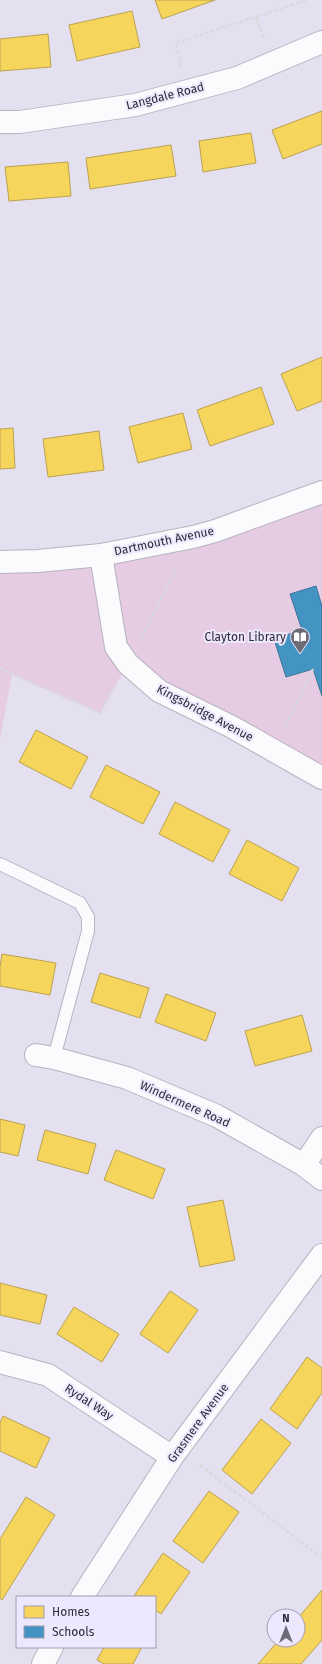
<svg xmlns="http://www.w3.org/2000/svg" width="322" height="1664" viewBox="0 0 322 1664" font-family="'Fira Sans',sans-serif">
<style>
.green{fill:#e6cce2}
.homes{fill:#f6d55c;stroke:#baa251}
.schools{fill:#4393c3;stroke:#3d7499}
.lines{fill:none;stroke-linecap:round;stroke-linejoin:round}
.service-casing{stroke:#b7b3c0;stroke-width:14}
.minor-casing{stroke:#b7b3c0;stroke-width:24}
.tertiary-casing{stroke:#b7b3c0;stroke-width:24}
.path{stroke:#dad9dd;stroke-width:2.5;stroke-dasharray:4 2;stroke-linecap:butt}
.service{stroke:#fbfafd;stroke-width:12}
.minor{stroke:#fbfafd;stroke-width:22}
.tertiary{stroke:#fbfafd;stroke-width:22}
.labels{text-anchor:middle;stroke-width:4;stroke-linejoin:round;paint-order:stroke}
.street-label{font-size:12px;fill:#2e2b36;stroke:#eee8ff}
.poi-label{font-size:12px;fill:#2e2b36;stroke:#eee8ff;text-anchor:end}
</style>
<rect width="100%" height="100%" fill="#e4e0f0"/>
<path class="green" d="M 322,492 L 322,778 L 128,664 L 100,713 L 12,675 L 0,739 L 0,562 L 101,555 Z"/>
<g class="homes">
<path d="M 155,0 L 215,0 L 162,19 Z"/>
<path d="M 132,11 L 140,47 L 77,61 L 69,25 Z"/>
<path d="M 48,34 L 51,67 L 0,71 L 0,39 Z"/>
<path d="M 322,111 L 322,144 L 283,159 L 272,130 Z"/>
<path d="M 251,133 L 256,163 L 203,172 L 199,141 Z"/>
<path d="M 171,145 L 176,176 L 90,189 L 86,158 Z"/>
<path d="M 68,162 L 71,196 L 9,201 L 5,167 Z"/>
<path d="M 322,357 L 322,401 L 297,411 L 281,374 Z"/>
<path d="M 261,387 L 274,424 L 210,446 L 197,410 Z"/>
<path d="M 183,413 L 192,449 L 138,463 L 129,427 Z"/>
<path d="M 13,428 L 15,468 L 0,469 L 0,429 Z"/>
<path d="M 99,431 L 104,470 L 48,477 L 43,439 Z"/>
<path d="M 36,730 L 88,757 L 71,789 L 19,762 Z"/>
<path d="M 106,765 L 160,792 L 143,824 L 90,797 Z"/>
<path d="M 175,802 L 230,830 L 213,862 L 159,834 Z"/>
<path d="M 247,840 L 299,868 L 282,901 L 229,874 Z"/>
<path d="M 2,954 L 56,963 L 50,995 L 0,986 L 0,967 Z"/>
<path d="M 100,973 L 149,988 L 140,1018 L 91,1002 Z"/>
<path d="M 166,994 L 216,1013 L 206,1041 L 155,1022 Z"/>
<path d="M 302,1015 L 312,1051 L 255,1066 L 245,1031 Z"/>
<path d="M 0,1119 L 25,1125 L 18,1156 L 0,1152 Z"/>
<path d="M 45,1130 L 96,1144 L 88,1174 L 37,1160 Z"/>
<path d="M 116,1150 L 165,1169 L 153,1199 L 104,1180 Z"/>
<path d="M 223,1200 L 235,1260 L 200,1267 L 187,1207 Z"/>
<path d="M 0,1283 L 47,1295 L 40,1324 L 0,1315 Z"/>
<path d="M 170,1291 L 198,1310 L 168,1353 L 140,1334 Z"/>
<path d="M 74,1307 L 119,1334 L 102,1362 L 57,1334 Z"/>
<path d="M 307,1357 L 322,1368 L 322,1393 L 297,1429 L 270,1409 Z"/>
<path d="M 3,1416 L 50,1438 L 36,1468 L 0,1451 L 0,1423 Z"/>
<path d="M 261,1419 L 291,1443 L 252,1494 L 222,1470 Z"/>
<path d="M 209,1491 L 239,1512 L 203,1563 L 173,1541 Z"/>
<path d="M 26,1497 L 55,1515 L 2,1600 L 0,1598 L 0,1539 Z"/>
<path d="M 163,1553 L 190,1572 L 161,1614 L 155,1610 L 155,1597 L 134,1596 Z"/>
<path d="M 322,1590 L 322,1640 L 301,1664 L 258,1664 L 279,1640 L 298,1640 L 298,1618 Z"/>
<path d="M 104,1647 L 142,1647 L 133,1664 L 104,1664 L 97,1660 Z"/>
</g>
<path class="schools" d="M 316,586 L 322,606 L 322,696 L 313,669 L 286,677 L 274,639 L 302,630 L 290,594 Z"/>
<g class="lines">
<g class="service-casing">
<path id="service" d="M 0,864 L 80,903 L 88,917 L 88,931 L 54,1058"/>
</g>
<g class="minor-casing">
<g id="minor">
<path d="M 0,122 L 20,122 L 135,105 L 237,78 L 322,42"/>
<path d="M 36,1055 L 54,1058 L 127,1078 L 217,1116 L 304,1165 L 322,1179"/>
<path d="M 304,1165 L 322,1138"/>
<path d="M 0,1362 L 48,1375 L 172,1457"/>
<path d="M 82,1597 L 172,1457 L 322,1255"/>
<path d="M 43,1664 L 52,1647"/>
</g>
</g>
<g class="tertiary-casing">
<g id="tertiary">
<path d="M 101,555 L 116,647 L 128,664 L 159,691 L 232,727 L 322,778"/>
<path d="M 0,562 L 38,561 L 101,555 L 193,537 L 215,531 L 322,492"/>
</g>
</g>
<g class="path">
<path d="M 256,17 L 264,39"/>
<path d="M 181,66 L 176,43 L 307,0"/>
<path d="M 142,637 L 177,568"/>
<path d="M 0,668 L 100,713 L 115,687"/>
<path d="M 286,726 L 313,669"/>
<path d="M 200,1465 L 322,1558"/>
</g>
<use href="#service" class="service"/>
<use href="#minor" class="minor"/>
<use href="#tertiary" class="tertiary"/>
</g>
<defs>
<g id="library-pin" transform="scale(1)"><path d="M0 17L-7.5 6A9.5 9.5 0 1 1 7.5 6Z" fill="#6e6a77" stroke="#eee8ff"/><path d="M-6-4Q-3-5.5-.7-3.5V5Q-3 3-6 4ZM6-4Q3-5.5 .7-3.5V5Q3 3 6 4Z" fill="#fff"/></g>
</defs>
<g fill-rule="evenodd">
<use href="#library-pin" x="300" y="637"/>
</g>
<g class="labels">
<g class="street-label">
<text transform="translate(165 96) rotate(-14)" y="4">Langdale Road</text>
<text transform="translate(164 541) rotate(-12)" y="4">Dartmouth Avenue</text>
<text transform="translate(205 713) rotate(28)" y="4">Kingsbridge Avenue</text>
<text transform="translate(185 1104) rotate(24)" y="4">Windermere Road</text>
<text transform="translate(89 1402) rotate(33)" y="4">Rydal Way</text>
<text transform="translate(198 1423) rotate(-54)" y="4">Grasmere Avenue</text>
</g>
<g class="poi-label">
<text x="286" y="641">Clayton Library</text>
</g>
</g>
<rect x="16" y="1596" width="140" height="52" fill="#eee8ff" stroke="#a19caf"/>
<rect x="24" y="1606" width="20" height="12" fill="#f6d55c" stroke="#a19caf"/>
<text x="52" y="1616" font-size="12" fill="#2e2b36">Homes</text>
<rect x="24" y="1626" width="20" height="12" fill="#4393c3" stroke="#a19caf"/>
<text x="52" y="1636" font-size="12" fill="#2e2b36">Schools</text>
<g transform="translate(286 1628)"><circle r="19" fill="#eee8ff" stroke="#a19caf"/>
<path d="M0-3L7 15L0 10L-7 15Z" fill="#6e6a77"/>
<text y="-6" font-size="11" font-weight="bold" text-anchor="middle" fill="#2e2b36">N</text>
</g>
</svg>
